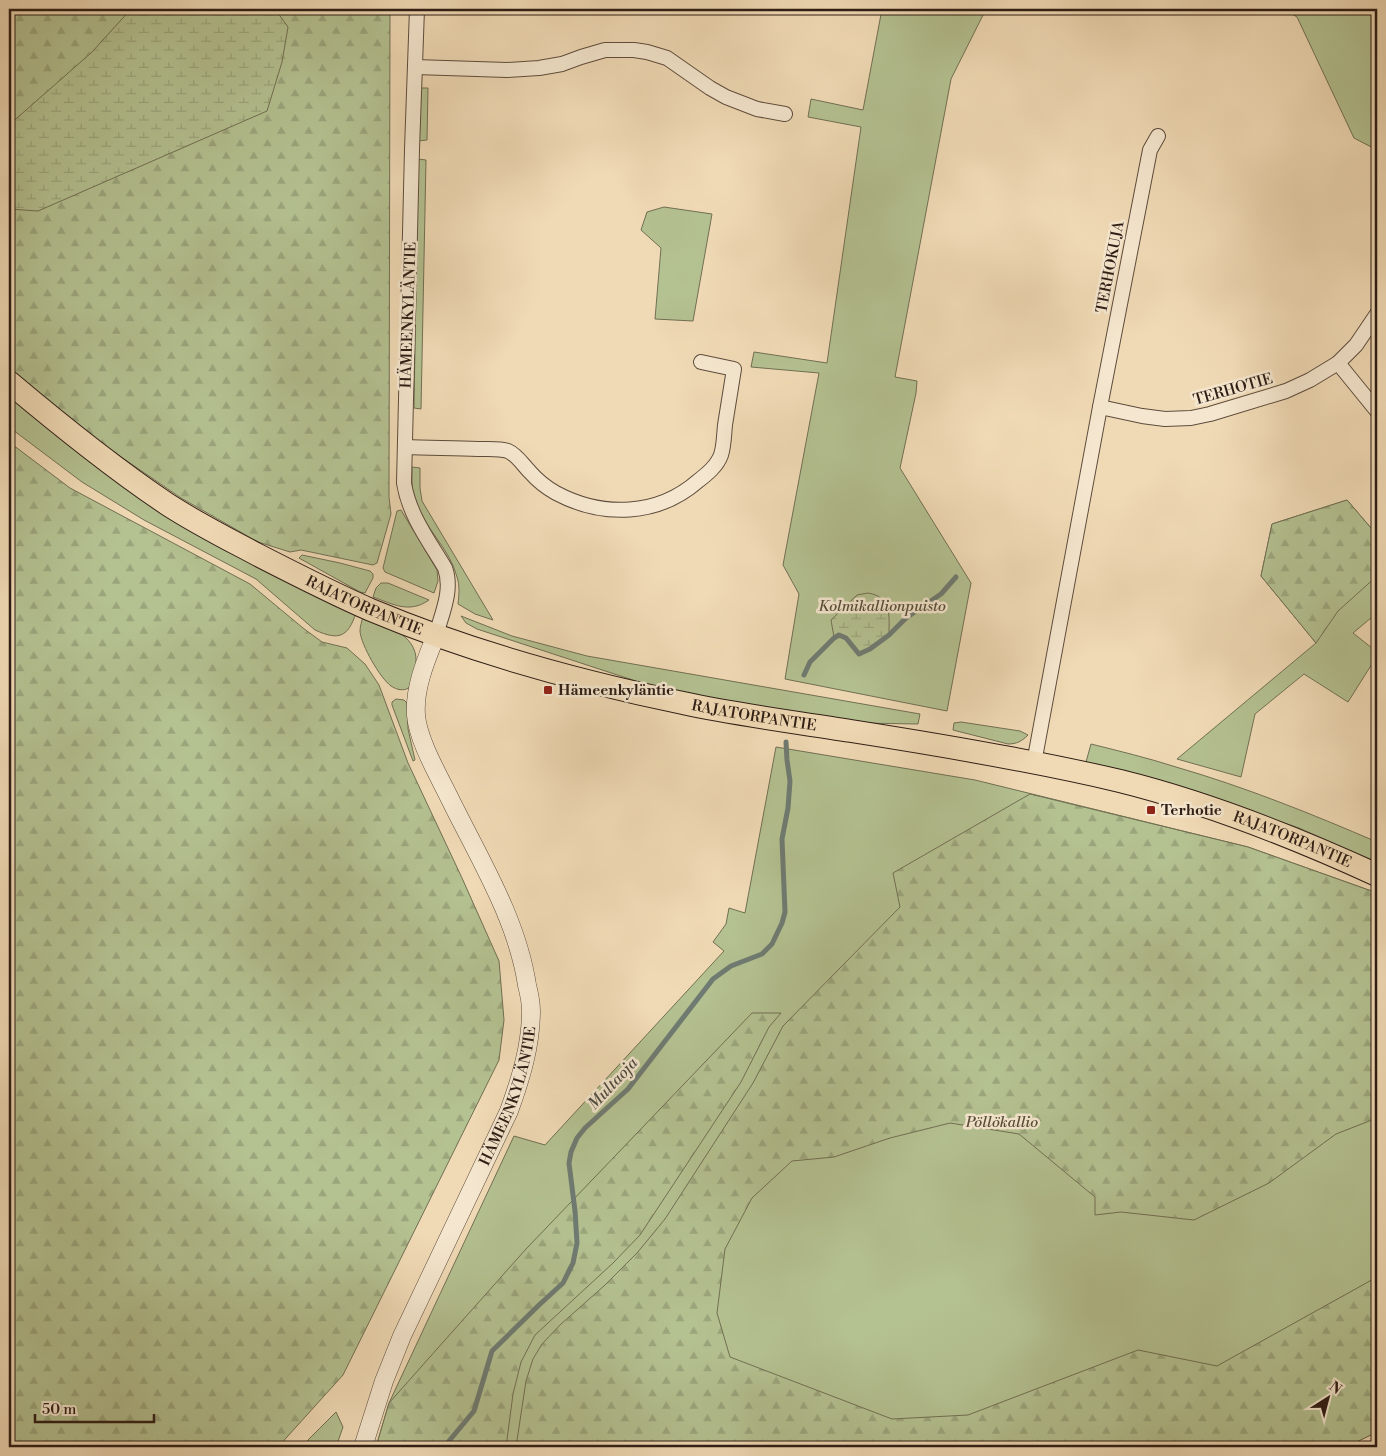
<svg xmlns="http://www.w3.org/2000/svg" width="1386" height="1456" viewBox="0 0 1386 1456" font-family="'Libre Bodoni',serif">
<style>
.green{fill:#b4c191;stroke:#716f53}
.forest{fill:url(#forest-firs);stroke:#716f53}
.wetland{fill:url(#wetland-marsh);stroke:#716f53}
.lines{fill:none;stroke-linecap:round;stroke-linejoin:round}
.stream{stroke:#6f7b72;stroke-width:5}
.minor-casing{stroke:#5e4c3d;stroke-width:16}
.tertiary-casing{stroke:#5e4c3d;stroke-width:19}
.primary-casing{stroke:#2e1d15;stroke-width:24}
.minor{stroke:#f5e7cf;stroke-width:14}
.tertiary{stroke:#f5e7cf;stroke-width:18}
.primary{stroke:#f0dab5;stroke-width:22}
.poi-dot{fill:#8f2418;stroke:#f5e7cf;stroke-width:2}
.labels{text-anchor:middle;stroke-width:5;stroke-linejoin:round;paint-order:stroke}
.street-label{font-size:15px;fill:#2e1d15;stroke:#f5e7cf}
.park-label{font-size:15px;font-style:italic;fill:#564e3a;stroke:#f5e7cf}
.poi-label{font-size:15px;font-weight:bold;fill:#2e1d15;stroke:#f5e7cf;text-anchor:start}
.water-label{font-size:16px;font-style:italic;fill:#4e4c44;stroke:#f5e7cf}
</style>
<defs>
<pattern id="forest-firs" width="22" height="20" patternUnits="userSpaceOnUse" patternTransform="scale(1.25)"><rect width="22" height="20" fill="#b4c191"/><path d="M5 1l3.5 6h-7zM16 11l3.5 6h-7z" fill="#9ba57c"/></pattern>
<pattern id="wetland-marsh" width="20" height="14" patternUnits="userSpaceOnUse" patternTransform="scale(1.25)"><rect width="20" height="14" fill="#b4c191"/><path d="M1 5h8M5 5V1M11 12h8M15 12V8" fill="none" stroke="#9ba57c"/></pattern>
</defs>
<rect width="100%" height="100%" fill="#f0dab5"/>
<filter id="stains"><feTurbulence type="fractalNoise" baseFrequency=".004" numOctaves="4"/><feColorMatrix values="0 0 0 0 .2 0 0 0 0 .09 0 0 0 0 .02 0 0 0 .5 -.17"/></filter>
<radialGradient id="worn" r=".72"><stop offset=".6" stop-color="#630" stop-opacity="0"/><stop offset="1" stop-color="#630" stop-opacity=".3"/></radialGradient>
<g class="green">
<path d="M 882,9 L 986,9 L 951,79 L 895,377 L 917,381 L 916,393 L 900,468 L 971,583 L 947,711 L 785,679 L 799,594 L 783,565 L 819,373 L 751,367 L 754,352 L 827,363 L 861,127 L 808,117 L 811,99 L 863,110 Z"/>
<path d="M 1284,9 L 1377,9 L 1377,150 L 1354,138 L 1297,17 Z"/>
<path d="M 420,88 L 428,88 L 427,140 L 418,141 Z"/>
<path d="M 418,159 L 426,160 L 421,409 L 414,408 Z"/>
<path d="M 664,207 L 712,214 L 693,321 L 655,319 L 661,248 L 641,230 L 647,212 Z"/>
<path d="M 9,396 L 356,613 C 348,637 339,641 315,630 L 256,579 L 144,520 L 82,482 L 9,427 Z"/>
<path d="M 412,467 L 420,468 L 420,488 L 422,501 L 493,620 L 475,614 L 458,604 C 459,595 460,586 457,577 C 450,549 425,529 416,502 C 411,490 412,479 412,467 Z"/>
<path d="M 1347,500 L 1377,535 L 1377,613 L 1353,633 L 1377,652 L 1377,656 L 1348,702 L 1304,674 L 1255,714 L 1241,777 L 1177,759 L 1316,643 L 1261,576 L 1272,524 Z"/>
<path d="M 401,510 L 437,570 L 438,581 L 434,593 L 385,572 L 383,568 L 397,511 Z"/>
<path d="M 302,555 L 340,563 L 370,571 L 373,574 L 373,578 L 365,593 L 360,592 L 299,558 Z"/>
<path d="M 381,583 L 388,583 L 429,600 C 409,614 393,604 373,597 L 376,588 Z"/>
<path d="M 363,616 C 383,624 417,634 416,661 C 416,670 412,679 409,688 C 403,691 397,690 391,686 C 380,678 361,645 360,631 C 360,626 362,621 363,616 Z"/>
<path d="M 461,616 L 512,636 L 587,656 L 920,714 L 918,724 L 859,723 L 685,694 L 651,686 L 477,629 L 466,623 Z"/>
<path d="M 396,699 L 404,700 L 407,703 L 408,729 L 415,760 L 413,761 L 392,705 L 392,702 Z"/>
<path d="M 961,722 L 1020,731 L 1028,735 C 1022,741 1017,744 1008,744 L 953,730 L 954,723 Z"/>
<path d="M 1091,744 C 1119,751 1148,758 1176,767 C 1245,787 1312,814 1377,842 L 1377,862 L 1299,828 L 1198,793 L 1086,762 Z"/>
<path d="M 776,747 L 975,780 L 1248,847 L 1377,893 L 1377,1432 L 1346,1447 L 376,1447 L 389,1403 L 514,1136 L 545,1145 L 724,951 L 713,942 L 726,924 L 729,908 L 745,913 Z"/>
<path d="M 336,1412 L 343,1427 L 336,1447 L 301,1447 Z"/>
</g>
<g class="forest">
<path d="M 9,9 L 390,9 L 389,497 L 391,514 L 377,563 L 373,565 L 301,550 L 290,552 L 258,542 L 181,498 L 108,448 L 28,386 L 9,370 Z"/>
<path d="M 9,442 L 70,488 L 250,584 L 303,628 L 322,642 L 347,648 L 365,664 L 379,685 L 408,763 L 462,878 L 499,961 L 504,1020 L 499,1060 L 343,1375 L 278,1447 L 9,1447 Z"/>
<path d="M 1347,500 L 1377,535 L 1377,576 L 1338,611 L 1316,643 L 1261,576 L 1272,524 Z"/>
<path d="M 1030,794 L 1248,847 L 1377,893 L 1377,1118 L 1336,1134 L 1269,1183 L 1194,1220 L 1121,1212 L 1095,1215 L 1095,1197 L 1019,1134 L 950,1123 L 890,1138 L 834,1157 L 792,1161 L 752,1198 L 725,1249 L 717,1313 L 730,1357 L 892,1419 L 968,1415 L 1138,1350 L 1217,1366 L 1377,1277 L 1377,1432 L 1346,1447 L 516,1447 L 526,1381 L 533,1359 L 542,1344 L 560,1325 L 605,1285 L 637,1253 L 665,1219 L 753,1083 L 783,1026 L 900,907 L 893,873 Z"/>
<path d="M 752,1013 L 781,1013 L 769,1027 L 741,1082 L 640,1235 L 613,1263 L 535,1335 L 521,1362 L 513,1394 L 506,1447 L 376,1447 L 389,1403 L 526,1249 Z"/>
</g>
<g class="wetland">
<path d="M 131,9 L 275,9 L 288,27 L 282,62 L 267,111 L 38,211 L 9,209 L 9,125 L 92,52 Z"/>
<path d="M 868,593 C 892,597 889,615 889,635 L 870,649 L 859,654 L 846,638 L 839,635 L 834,637 L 831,620 L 857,595 Z"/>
</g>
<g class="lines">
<g class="stream">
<path d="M 804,675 L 810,662 L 834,638 L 839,635 L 846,638 L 859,654 L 870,649 L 889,635 L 906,618 L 941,594 L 956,577"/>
<path d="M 444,1447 L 474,1411 L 492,1351 L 539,1305 L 563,1283 L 573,1263 L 577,1243 L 575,1211 L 569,1163 L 571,1152 L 577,1138 L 585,1128 L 628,1089 L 713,979 L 731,966 L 762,954 L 772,944 L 782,923 L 785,912 L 782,839 L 788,808 L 790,781 L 787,760 L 786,742"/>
</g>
<g class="minor-casing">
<g id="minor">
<path d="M 417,9 L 412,149 L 404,483 C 409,515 429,541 445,568 C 453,590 442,613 436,635"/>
<path d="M 415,67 L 507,70 L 539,68 L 562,64 L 581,57 L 605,50 L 634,50 L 647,52 L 667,58 L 710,88 L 726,97 L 757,109 L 785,114"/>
<path d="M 1338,363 L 1377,411"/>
<path d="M 1100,407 L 1150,150 L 1158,136"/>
<path d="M 405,447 C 429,448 454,448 478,449 C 487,449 500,448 508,451 C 517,455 523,465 530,472 C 537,480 547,488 556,493 C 603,518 658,516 698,481 C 707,474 717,466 721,455 C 724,446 724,435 725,425 C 728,406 731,388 734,369 L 701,362"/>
<path d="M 1034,763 L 1100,407 L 1142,416 L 1165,419 L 1191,418 L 1210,414 L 1286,391 L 1310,380 L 1338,363 L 1356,345 L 1377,314"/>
</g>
</g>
<g class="tertiary-casing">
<g id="tertiary">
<path id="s1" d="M 363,1447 L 384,1381 L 402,1336 L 509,1111 C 521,1078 531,1045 531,1011 C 531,1002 529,993 527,985 C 517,919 479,858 450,799 C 439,776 418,741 416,715 C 414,688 426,660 436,635"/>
</g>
</g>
<g class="primary-casing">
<g id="primary">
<path id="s2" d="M 9,382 C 60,425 112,467 167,504 C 196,523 228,539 258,555 C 295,574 332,593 371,610 C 471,652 577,681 683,703 C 738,715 795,722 851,731 C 941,745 1031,760 1120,781 C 1209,803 1294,837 1377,875"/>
</g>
</g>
<use href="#minor" class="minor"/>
<use href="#tertiary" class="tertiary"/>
<use href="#primary" class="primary"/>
</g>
<g class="poi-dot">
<rect x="543" y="685" width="10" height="10" rx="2.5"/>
<rect x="1146" y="805" width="10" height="10" rx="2.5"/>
</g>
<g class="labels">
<g class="street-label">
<text transform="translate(1110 267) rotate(-79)" y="5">TERHOKUJA</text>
<text transform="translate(408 315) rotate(-88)" y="5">HÄMEENKYLÄNTIE</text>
<text transform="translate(1233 389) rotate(-16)" y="5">TERHOTIE</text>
<text dy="5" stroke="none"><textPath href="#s2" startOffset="422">RAJATORPANTIE</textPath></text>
<text dy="5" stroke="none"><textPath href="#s2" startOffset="828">RAJATORPANTIE</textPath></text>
<text dy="5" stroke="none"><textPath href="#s2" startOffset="1382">RAJATORPANTIE</textPath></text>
<text dy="5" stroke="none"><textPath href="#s1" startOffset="381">HÄMEENKYLÄNTIE</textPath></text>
</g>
<g class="park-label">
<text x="882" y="611">Kolmikallionpuisto</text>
<text x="1002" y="1127">Pöllökallio</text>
</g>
<g class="poi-label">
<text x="558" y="695">Hämeenkyläntie</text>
<text x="1161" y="815">Terhotie</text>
</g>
<g class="water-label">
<text transform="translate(612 1083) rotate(-47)" y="6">Multaoja</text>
</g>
</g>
<rect width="1386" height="1456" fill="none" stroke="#f0dab5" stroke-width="30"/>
<rect x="10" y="10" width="1366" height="1436" fill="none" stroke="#2e1d15" stroke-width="2.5"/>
<rect x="15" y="15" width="1356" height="1426" fill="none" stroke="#2e1d15"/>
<g transform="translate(1328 1398) rotate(36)" stroke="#f5e7cf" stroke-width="4" paint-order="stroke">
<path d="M0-4L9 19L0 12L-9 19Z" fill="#2e1d15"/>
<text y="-8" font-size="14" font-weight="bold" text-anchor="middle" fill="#2e1d15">N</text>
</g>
<path d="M35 1414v8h119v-8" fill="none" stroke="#2e1d15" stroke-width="2.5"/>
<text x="42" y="1414" font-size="15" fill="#2e1d15" stroke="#f5e7cf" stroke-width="4" paint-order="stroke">50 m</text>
<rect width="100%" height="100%" filter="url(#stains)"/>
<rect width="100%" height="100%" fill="url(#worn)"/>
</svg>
